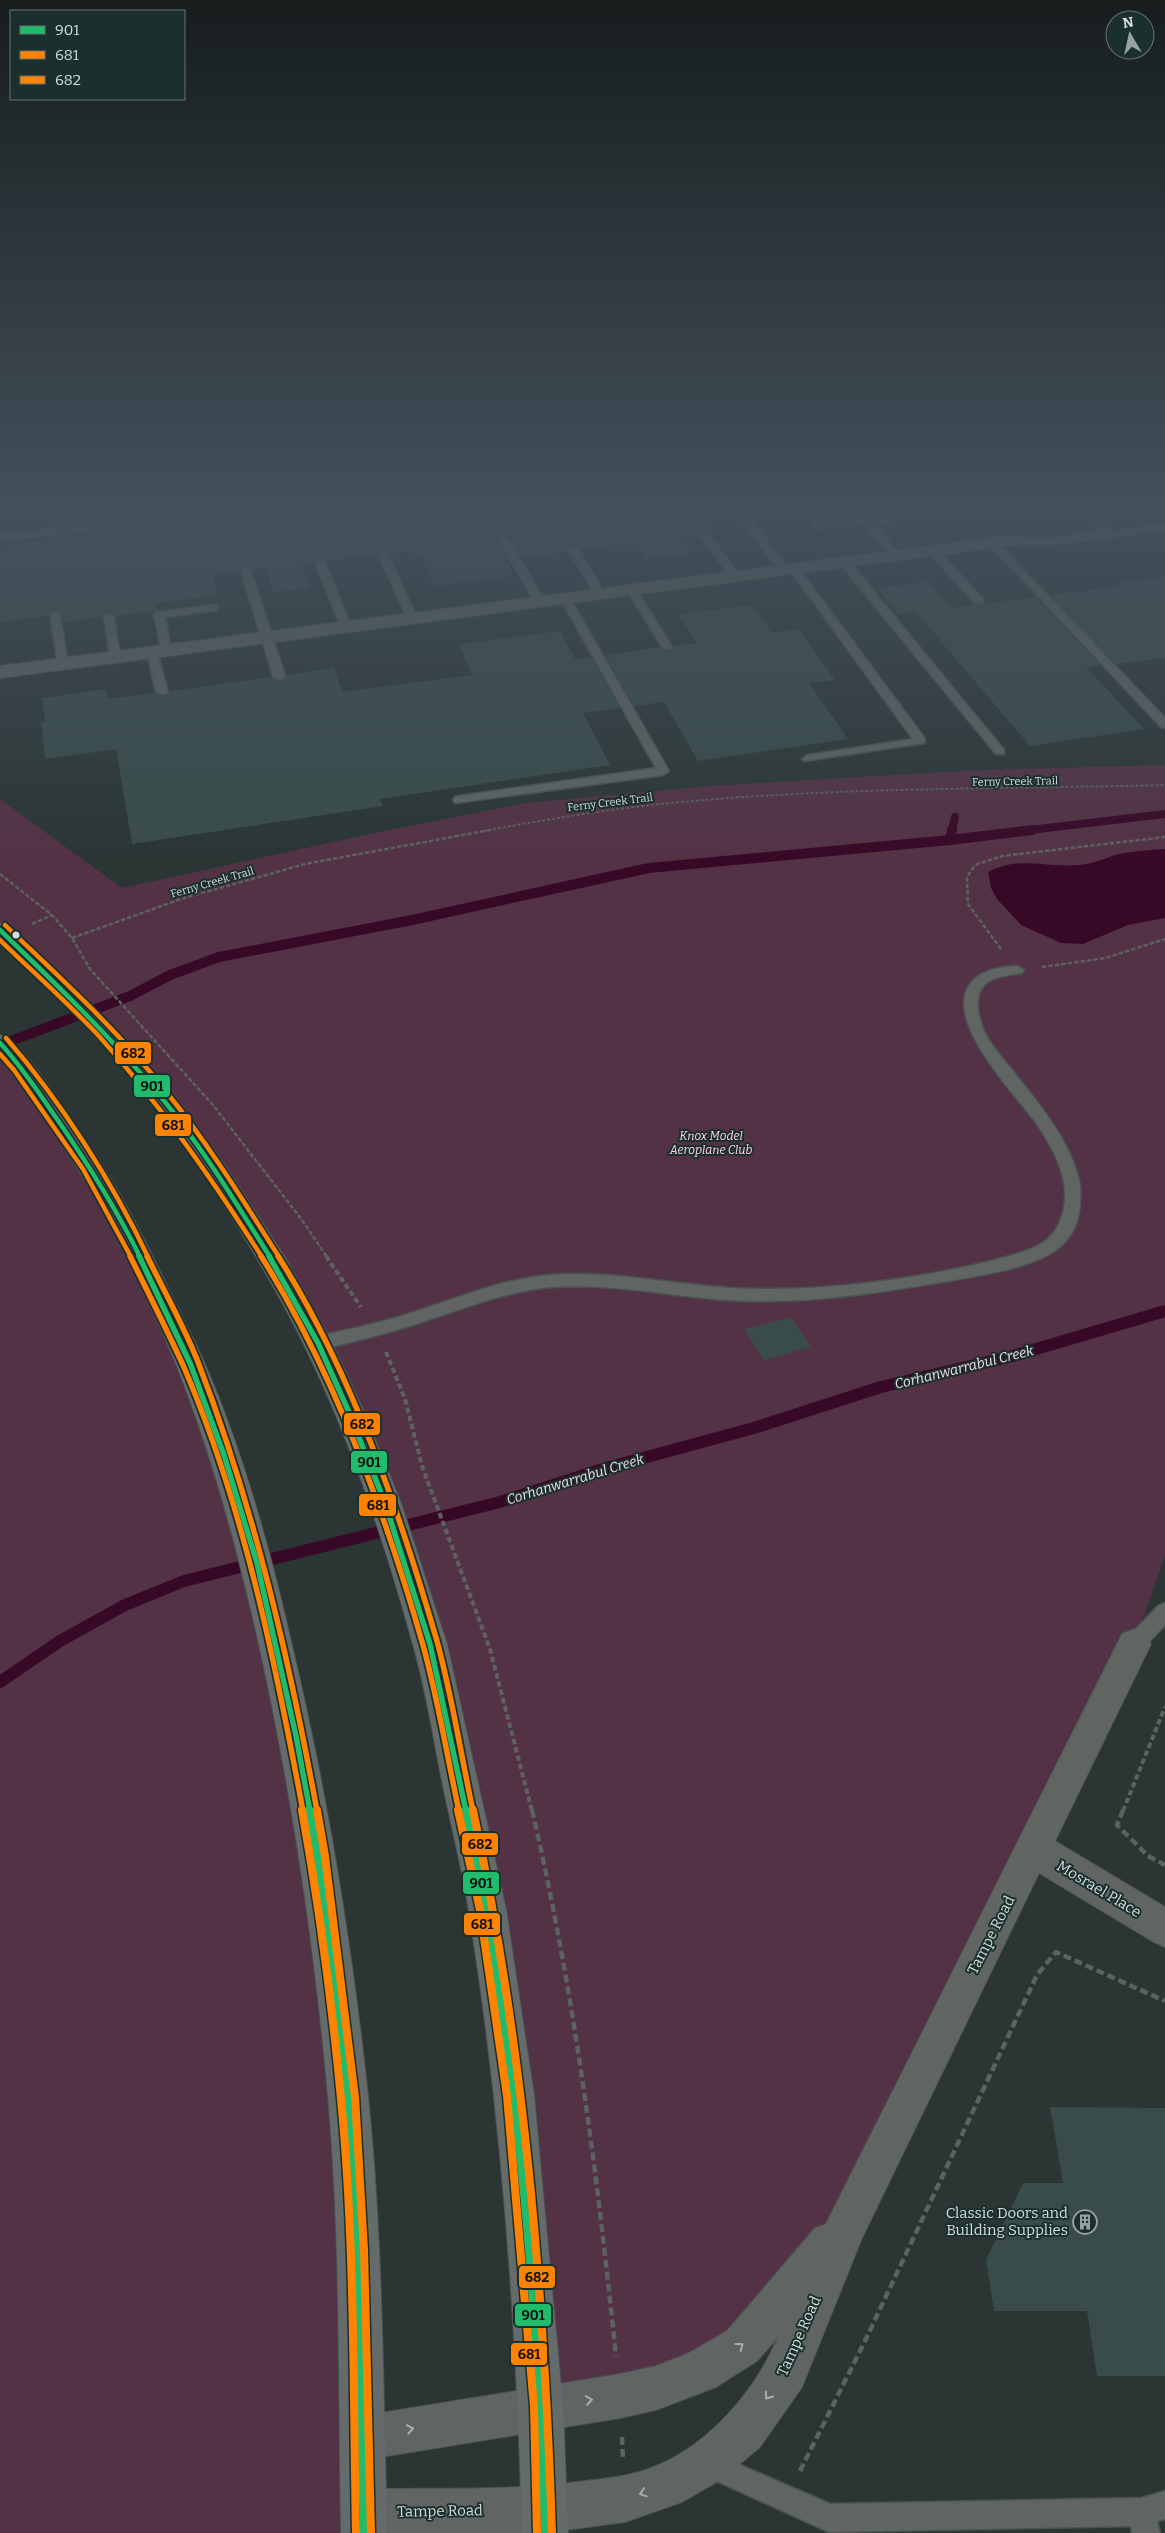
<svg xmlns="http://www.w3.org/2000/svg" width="1165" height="2533" viewBox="0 0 1165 2533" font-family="Bitter,serif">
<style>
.green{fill:#543245}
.water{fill:#380927}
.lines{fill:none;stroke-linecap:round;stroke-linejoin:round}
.stream-far2{stroke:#380927;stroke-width:8}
.stream-far1{stroke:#380927;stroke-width:10}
.stream{stroke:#380927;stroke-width:12}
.building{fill:#394c4a}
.lane-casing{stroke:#495351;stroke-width:3}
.street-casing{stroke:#495351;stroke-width:2}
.highway-casing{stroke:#495351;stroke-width:2}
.path-far3{stroke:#5c6261;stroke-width:2;stroke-dasharray:3 2;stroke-linecap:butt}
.path-far2{stroke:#5c6261;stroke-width:2.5;stroke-dasharray:4.5 2;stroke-linecap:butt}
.path-far1{stroke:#5c6261;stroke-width:4;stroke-dasharray:5.5 3;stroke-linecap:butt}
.path{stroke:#5c6261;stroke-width:4.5;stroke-dasharray:8 4;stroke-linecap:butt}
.lane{fill:#606564;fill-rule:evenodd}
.street{fill:#606564;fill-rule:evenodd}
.highway{fill:#656b6b;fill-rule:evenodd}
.bus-1-far2-casing{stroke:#1b2f2d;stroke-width:8}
.bus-1-far1-casing{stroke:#1b2f2d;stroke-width:9}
.bus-1-casing{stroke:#1b2f2d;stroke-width:11}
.bus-2-far2-casing{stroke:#1b2f2d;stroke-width:8}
.bus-2-far1-casing{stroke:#1b2f2d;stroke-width:9}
.bus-2-casing{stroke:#1b2f2d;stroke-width:11}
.bus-3-far2-casing{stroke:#1b2f2d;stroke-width:8}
.bus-3-far1-casing{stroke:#1b2f2d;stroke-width:9}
.bus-3-casing{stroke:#1b2f2d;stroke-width:11}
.bus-1-far2{stroke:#20bc6c;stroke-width:4.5}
.bus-1-far1{stroke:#20bc6c;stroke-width:5.5}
.bus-1{stroke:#20bc6c;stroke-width:8}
.bus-2-far2{stroke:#ff8200;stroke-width:4.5}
.bus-2-far1{stroke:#ff8200;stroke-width:5.5}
.bus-2{stroke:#ff8200;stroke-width:8}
.bus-3-far2{stroke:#ff8200;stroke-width:4.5}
.bus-3-far1{stroke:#ff8200;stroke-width:5.5}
.bus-3{stroke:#ff8200;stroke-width:8}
.oneway{stroke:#a4aeac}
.bus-dot{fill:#d1dedc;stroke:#1b2f2d;stroke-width:2}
.labels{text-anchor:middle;stroke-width:4;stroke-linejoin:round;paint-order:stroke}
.far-street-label{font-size:11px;fill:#d1dedc;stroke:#1b2f2d}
.park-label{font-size:12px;font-style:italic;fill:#ffd3e8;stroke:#1b2f2d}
.water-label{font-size:14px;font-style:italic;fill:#f4dde8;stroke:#1b2f2d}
.near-street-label{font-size:15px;fill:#d1dedc;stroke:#1b2f2d}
.near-poi-label{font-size:15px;fill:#d1dedc;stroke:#1b2f2d;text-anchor:end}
.line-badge{stroke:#1b2f2d;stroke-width:2}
.pale-badge-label{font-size:14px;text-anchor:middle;font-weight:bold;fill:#111}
</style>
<rect width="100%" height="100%" fill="#2a3534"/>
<g class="green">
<path d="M 1165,765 L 1165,1556 L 1134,1644 L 846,2225 L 742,2346 L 541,2407 L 487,1909 L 348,1410 L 162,1098 L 0,932 L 0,799 L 122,888 L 379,832 L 525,803 L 709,786 L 979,770 Z"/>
<path d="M 0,1043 L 89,1165 L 190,1363 L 318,1857 L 359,2533 L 0,2533 Z"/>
</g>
<path class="water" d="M 1165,849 L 1165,918 L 1128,925 L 1083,944 L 1061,943 L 1021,925 L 997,899 L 991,888 L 988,872 C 1021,854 1052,870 1086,864 C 1098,862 1108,857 1119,854 C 1134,851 1150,850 1165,849 Z"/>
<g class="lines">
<g class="stream-far2">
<path d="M 952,831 L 955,817"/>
<path d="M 1021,831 L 1165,814"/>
</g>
<g class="stream-far1">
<path d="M 950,840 L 1032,830"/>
<path d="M 0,1045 L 130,996 L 170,975 L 219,957 L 412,920 L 649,868 L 950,840 L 952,830"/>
</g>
<path class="stream" d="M 0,1682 L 60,1641 L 125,1605 L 184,1581 L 500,1502 L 606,1468 L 754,1428 L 881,1387 L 1013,1356 L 1165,1311"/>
</g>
<g class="building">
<path d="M 43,504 L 251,504 L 46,528 Z"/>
<path d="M 300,504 L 322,504 L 322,508 L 354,504 L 514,504 L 522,519 L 649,504 L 693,504 L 714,533 L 701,530 L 697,535 L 681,537 L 693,553 L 646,559 L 636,543 L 581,550 L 578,547 L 570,547 L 567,552 L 521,557 L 511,539 L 503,535 L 497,541 L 508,559 L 505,559 L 514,576 L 435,586 L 421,555 L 414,556 L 412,551 L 390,554 L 382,549 L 376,555 L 327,561 L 315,558 L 313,563 L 302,564 L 310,588 L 274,592 L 267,568 L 252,570 L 245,566 L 239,572 L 213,575 L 218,595 L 155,603 L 157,610 L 154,611 L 115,616 L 108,612 L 102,617 L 63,622 L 61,613 L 54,610 L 48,616 L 0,622 L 0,546 L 48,540 L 48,537 L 293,509 Z"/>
<path d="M 1165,576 L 1165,658 L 1116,664 L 1050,595 L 1122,586 L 1119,583 Z"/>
<path d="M 928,582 L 951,608 L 1036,597 L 1101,666 L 1086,667 L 1144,729 L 1030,746 L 916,612 L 898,614 L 877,588 Z"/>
<path d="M 752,605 L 772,633 L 799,629 L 835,680 L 809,683 L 848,739 L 698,761 L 664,702 L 634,706 L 605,655 L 660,647 L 663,651 L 671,651 L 673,646 L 696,643 L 678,614 Z"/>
<path d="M 560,631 L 575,659 L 591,657 L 620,708 L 583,713 L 610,765 L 380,799 L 383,806 L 132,844 L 116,749 L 45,759 L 41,722 L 45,721 L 42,698 L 106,689 L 108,699 L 154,693 L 158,696 L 166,696 L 170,691 L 272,677 L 279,681 L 284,679 L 287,675 L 334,668 L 342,692 L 472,675 L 459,644 Z"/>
<path d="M 791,1317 L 811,1347 L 764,1360 L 744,1329 Z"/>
<path d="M 1050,2107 L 1165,2108 L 1165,2376 L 1097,2376 L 1087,2311 L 994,2311 L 986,2260 L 1023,2183 L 1063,2183 Z"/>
</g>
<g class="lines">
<g class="lane-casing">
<g id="lane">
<path d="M 268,504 L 298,504 L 293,507 L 0,541 L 0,535 Z"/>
<path d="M 729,504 L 739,504 L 789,569 L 798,567 L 925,739 L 925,743 L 804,761 L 802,759 L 808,755 L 913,739 L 790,570 L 781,572 Z"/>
<path d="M 796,504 L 806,504 L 822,524 L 984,504 L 1013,504 L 1008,507 L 874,523 L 900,556 L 895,559 L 891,558 L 865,524 L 816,529 Z"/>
<path d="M 1072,504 L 1083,504 L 1110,531 L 1165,524 L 1165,530 C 1140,533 1025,553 1010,540 L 1015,537 L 1046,539 L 1101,532 Z"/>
<path d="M 701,532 L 707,532 L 740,576 L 739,578 L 731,578 L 699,534 Z"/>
<path d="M 504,537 L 509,540 L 545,602 L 544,604 L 535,602 L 499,540 Z"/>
<path d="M 990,541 L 996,541 L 1165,718 L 1165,728 L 1161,727 L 990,545 Z"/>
<path d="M 570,549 L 578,549 L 605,594 L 604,596 L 596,596 L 569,551 Z"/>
<path d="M 929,549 L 937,549 L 983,599 L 983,603 L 975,603 L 929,553 Z"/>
<path d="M 383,551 L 388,554 L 417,618 L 416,620 L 408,620 L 407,618 L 378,554 Z"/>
<path d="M 316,560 L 325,562 L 351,627 L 350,629 L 346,630 L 341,627 L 315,562 Z"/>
<path d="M 841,561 L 849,561 L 1004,750 L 1004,754 L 996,754 L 841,565 Z"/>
<path d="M 246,568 L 251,571 L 285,676 L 283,678 L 279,679 L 273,676 L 241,571 Z"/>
<path d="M 632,587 L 637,590 L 672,647 L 671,649 L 663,649 L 662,647 L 627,590 Z"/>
<path d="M 565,595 L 570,598 L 669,771 L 663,775 L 455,803 L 453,800 L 455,797 L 459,796 L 656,768 L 560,598 Z"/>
<path d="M 214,605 L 218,606 L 218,610 L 165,617 L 171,650 L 170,652 L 162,652 L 154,614 L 155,612 Z"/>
<path d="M 55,612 L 60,615 L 68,663 L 63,666 L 58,663 L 50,615 Z"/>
<path d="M 109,614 L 114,617 L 120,656 L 115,659 L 110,656 L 104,617 Z"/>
<path d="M 152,649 L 157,652 L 168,692 L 166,694 L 158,694 L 156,692 L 147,652 Z"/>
<path d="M 1017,966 L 1024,970 L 1022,973 C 1008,976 991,975 982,988 C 974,1000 979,1019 984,1031 C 991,1046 1003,1059 1013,1071 C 1037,1102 1066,1135 1077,1173 C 1082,1188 1081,1202 1078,1217 C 1075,1233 1063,1247 1048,1255 C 1017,1271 977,1276 942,1282 C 871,1294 800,1305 728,1300 C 669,1296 611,1283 552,1287 C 506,1291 463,1309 419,1323 C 386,1334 352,1342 318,1350 L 312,1348 L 310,1343 L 312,1338 L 318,1336 C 348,1330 379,1323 408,1314 C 455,1299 501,1279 550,1275 C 610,1270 670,1284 730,1288 C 815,1293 924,1279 1006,1257 C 1037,1248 1057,1242 1064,1208 C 1070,1180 1054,1150 1039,1127 C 1018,1096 928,1008 980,975 C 991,968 1005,967 1017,966 Z"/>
<path d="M 1165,1603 L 1165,1625 L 1141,1650 L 1134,1653 L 1127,1650 L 1124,1644 L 1127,1638 L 1158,1606 Z"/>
<path d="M 708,2451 L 830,2504 L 1142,2498 L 1165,2491 L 1165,2519 L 1157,2521 L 1160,2533 L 1132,2533 L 1131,2526 L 829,2532 L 699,2473 L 695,2464 L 699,2455 Z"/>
</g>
</g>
<g class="street-casing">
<g id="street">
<path d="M 1015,535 L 1021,536 L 1023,540 L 1021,544 L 0,678 L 0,666 Z"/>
<path d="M 1134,1629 L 1146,1634 L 1151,1644 L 1055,1841 L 1165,1907 L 1165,1947 L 1152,1941 L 1039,1873 L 862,2238 L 802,2387 L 760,2447 L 722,2479 L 682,2502 L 625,2522 L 544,2533 L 360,2533 L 349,2528 L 342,2512 L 349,2496 L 365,2489 C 438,2488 513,2491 585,2481 C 609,2478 633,2476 656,2466 C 710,2444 756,2390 778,2337 L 757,2361 L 716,2387 L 656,2410 L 620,2418 L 362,2460 L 346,2454 L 340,2438 L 346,2422 L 362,2416 L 620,2374 L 656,2366 L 687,2354 L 727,2331 L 815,2228 L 826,2224 L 1122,1634 Z"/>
</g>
</g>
<g class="highway-casing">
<g id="highway">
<path d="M 0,923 L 8,925 L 110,1024 L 171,1092 L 222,1161 L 286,1259 L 332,1343 L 363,1410 L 401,1503 L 447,1644 L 506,1909 L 534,2095 L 563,2407 L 568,2533 L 522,2533 C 517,2326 502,2117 469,1912 C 462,1867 450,1821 441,1776 C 432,1731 425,1685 412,1641 C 377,1514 332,1386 265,1272 C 216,1187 160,1105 93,1034 C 63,1002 31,973 0,943 Z"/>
<path d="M 0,1035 C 24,1042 68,1115 84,1138 C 118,1186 144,1238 169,1290 C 181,1314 193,1338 204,1362 C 244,1454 271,1552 293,1650 C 328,1797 352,1946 368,2096 C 383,2241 383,2388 387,2533 L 341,2533 C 338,2388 341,2241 328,2097 C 315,1949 293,1802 262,1658 C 240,1558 214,1459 176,1364 C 157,1317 134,1270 111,1225 C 83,1171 46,1121 11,1071 L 0,1058 Z"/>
</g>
</g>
<path class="path-far3" d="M 483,831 C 549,819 615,808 682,802 C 842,787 1004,789 1165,785"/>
<g class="path-far2">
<path d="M 0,874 L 52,915 L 72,938 L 90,969 L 213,1105 L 302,1220 L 327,1257"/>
<path d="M 32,924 L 52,915"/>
<path d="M 72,938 L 181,899 L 305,864 L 490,830"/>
<path d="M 1001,949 L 968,904 L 967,877 L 975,865 L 1002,856 L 1165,837"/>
<path d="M 1042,967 L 1106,958 L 1165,939"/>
</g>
<g class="path-far1">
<path d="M 326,1256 L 361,1307"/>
<path d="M 386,1352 L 405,1399 L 422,1466 L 490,1649 L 532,1811"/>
<path d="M 1123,1811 L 1165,1707"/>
</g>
<g class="path">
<path d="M 532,1810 C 574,1990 597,2173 616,2356"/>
<path d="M 1123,1810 L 1117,1825 L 1148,1856 L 1165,1865"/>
<path d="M 622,2437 L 623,2458"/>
<path d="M 800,2471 L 865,2341 L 1037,1975 L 1056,1952 L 1165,2001"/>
</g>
<use href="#lane" class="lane"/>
<use href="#street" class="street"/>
<use href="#highway" class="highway"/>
<g class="bus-1-far2-casing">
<g id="bus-1-far2">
<path d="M 0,930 C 56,984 111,1037 161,1097 C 202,1147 236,1203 270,1257"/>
<path d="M 0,1043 C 22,1067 39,1093 57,1119 C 88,1164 116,1208 140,1257"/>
</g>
</g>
<g class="bus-1-far1-casing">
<g id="bus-1-far1">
<path d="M 139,1256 L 190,1363 L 224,1455 L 257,1563 L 296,1736 L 310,1811"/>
<path d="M 269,1256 L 318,1343 L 348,1410 L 385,1503 L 430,1644 L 466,1811"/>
</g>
</g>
<g class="bus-1-casing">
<g id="bus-1">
<path d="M 309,1810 L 318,1857 L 348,2098 L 357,2250 L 364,2533"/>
<path d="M 466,1810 C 517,2047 537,2291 545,2533"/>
</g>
</g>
<g class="bus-2-far2-casing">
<g id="bus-2-far2">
<path d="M 0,940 C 32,971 67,1002 98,1035 C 160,1104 212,1179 262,1257"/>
<path d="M 0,1054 L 14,1070 L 83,1169 L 131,1257"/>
</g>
</g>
<g class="bus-2-far1-casing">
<g id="bus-2-far1">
<path d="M 130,1256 C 148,1292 166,1328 183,1365 C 244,1506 275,1661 303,1811"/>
<path d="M 261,1256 C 333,1370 386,1515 423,1645 C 438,1699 447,1756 459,1811"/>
</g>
</g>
<g class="bus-2-casing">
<g id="bus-2">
<path d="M 302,1810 C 319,1905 332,2003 341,2099 C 355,2243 353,2388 356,2533"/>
<path d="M 458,1810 L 480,1910 L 507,2096 L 534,2407 L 537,2533"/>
</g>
</g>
<g class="bus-3-far2-casing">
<g id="bus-3-far2">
<path d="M 5,925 C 61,979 120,1032 168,1094 C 209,1145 244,1202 279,1257"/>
<path d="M 6,1038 C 60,1100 113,1183 148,1257"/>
</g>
</g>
<g class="bus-3-far1-casing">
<g id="bus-3-far1">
<path d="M 147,1256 C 164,1291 184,1326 198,1362 C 254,1507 289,1658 317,1811"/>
<path d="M 278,1256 C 351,1371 399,1510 437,1641 C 452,1696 461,1755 473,1811"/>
</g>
</g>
<g class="bus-3-casing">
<g id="bus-3">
<path d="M 317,1810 L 325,1856 L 355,2097 L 364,2250 L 371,2533"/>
<path d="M 473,1810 C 524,2047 544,2291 552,2533"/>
</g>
</g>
<use href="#bus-1-far2" class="bus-1-far2"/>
<use href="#bus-1-far1" class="bus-1-far1"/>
<use href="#bus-1" class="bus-1"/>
<use href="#bus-2-far2" class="bus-2-far2"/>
<use href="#bus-2-far1" class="bus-2-far1"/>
<use href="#bus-2" class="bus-2"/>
<use href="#bus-3-far2" class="bus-3-far2"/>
<use href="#bus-3-far1" class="bus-3-far1"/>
<use href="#bus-3" class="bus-3"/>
</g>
<defs><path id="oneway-chevron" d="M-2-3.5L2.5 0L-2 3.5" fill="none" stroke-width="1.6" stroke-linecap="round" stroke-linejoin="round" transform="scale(1.25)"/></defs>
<g class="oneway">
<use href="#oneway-chevron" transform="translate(740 2346) rotate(-38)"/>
<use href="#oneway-chevron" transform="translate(768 2396) rotate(125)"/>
<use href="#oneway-chevron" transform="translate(589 2400) rotate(-8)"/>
<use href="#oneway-chevron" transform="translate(410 2429) rotate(-10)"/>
<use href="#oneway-chevron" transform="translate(643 2493) rotate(162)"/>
</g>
<linearGradient id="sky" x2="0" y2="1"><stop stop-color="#171d1d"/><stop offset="0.59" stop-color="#44515c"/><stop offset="1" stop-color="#44515c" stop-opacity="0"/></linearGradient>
<rect width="1165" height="859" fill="url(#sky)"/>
<defs>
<g id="building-ring" transform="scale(1.25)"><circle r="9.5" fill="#1b2f2d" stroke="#97a3a1" stroke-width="1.5"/><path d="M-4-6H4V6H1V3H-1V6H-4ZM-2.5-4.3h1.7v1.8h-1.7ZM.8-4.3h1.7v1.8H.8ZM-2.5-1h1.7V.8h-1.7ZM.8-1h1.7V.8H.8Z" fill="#97a3a1"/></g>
</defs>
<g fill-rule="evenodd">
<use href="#building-ring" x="1085" y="2222"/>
</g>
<circle class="bus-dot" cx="16" cy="935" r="4.5"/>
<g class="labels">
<g class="far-street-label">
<text transform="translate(1015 781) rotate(-1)" y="4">Ferny Creek Trail</text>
<text transform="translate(610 802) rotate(-7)" y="4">Ferny Creek Trail</text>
<text transform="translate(212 882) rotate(-16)" y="4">Ferny Creek Trail</text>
</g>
<g class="park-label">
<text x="711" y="1140">Knox Model<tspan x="711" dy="14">Aeroplane Club</tspan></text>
</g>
<g class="water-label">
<text transform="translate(964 1367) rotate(-14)" y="5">Corhanwarrabul Creek</text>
<text transform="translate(575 1479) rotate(-17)" y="5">Corhanwarrabul Creek</text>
</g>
<g class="near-street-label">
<text transform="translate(1099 1889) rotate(31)" y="5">Mosrael Place</text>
<text transform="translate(991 1935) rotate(-63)" y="5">Tampe Road</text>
<text transform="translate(799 2336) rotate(-66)" y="5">Tampe Road</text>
<text transform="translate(440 2511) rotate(-1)" y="5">Tampe Road</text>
</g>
<g class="near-poi-label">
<text x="1068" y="2218">Classic Doors and<tspan x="1068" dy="17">Building Supplies</tspan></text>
</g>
</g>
<g class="line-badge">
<rect x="114" y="1041" width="38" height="24" rx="5" fill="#ff8200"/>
<rect x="133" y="1074" width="38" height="24" rx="5" fill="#20bc6c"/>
<rect x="154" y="1113" width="38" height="24" rx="5" fill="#ff8200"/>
<rect x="343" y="1412" width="38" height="24" rx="5" fill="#ff8200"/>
<rect x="350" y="1450" width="38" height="24" rx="5" fill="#20bc6c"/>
<rect x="358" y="1493" width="39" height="24" rx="5" fill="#ff8200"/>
<rect x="461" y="1832" width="38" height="24" rx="5" fill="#ff8200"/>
<rect x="462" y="1871" width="38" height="24" rx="5" fill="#20bc6c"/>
<rect x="463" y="1912" width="38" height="24" rx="5" fill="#ff8200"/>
<rect x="518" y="2265" width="38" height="24" rx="5" fill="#ff8200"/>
<rect x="514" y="2303" width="38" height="24" rx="5" fill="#20bc6c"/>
<rect x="510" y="2342" width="38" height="24" rx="5" fill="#ff8200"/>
</g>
<g class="pale-badge-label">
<text x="133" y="1058">682</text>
<text x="152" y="1091">901</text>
<text x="173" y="1130">681</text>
<text x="362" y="1429">682</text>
<text x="369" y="1467">901</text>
<text x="378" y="1510">681</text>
<text x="480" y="1849">682</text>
<text x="481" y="1888">901</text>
<text x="482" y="1929">681</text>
<text x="537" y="2282">682</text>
<text x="533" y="2320">901</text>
<text x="529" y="2359">681</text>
</g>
<rect x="10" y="10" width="175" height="90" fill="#1b2f2d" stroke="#647573"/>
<rect x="20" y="26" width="25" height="8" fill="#20bc6c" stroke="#647573"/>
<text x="55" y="35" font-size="15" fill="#d1dedc">901</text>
<rect x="20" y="51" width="25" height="8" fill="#ff8200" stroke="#647573"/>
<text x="55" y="60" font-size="15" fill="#d1dedc">681</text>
<rect x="20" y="76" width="25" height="8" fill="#ff8200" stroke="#647573"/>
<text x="55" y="85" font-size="15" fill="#d1dedc">682</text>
<g transform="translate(1130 35) rotate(351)"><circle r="24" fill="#1b2f2d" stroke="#647573"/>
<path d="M0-4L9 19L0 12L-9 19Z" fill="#97a3a1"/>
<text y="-8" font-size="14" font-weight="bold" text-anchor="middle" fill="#d1dedc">N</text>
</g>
</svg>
